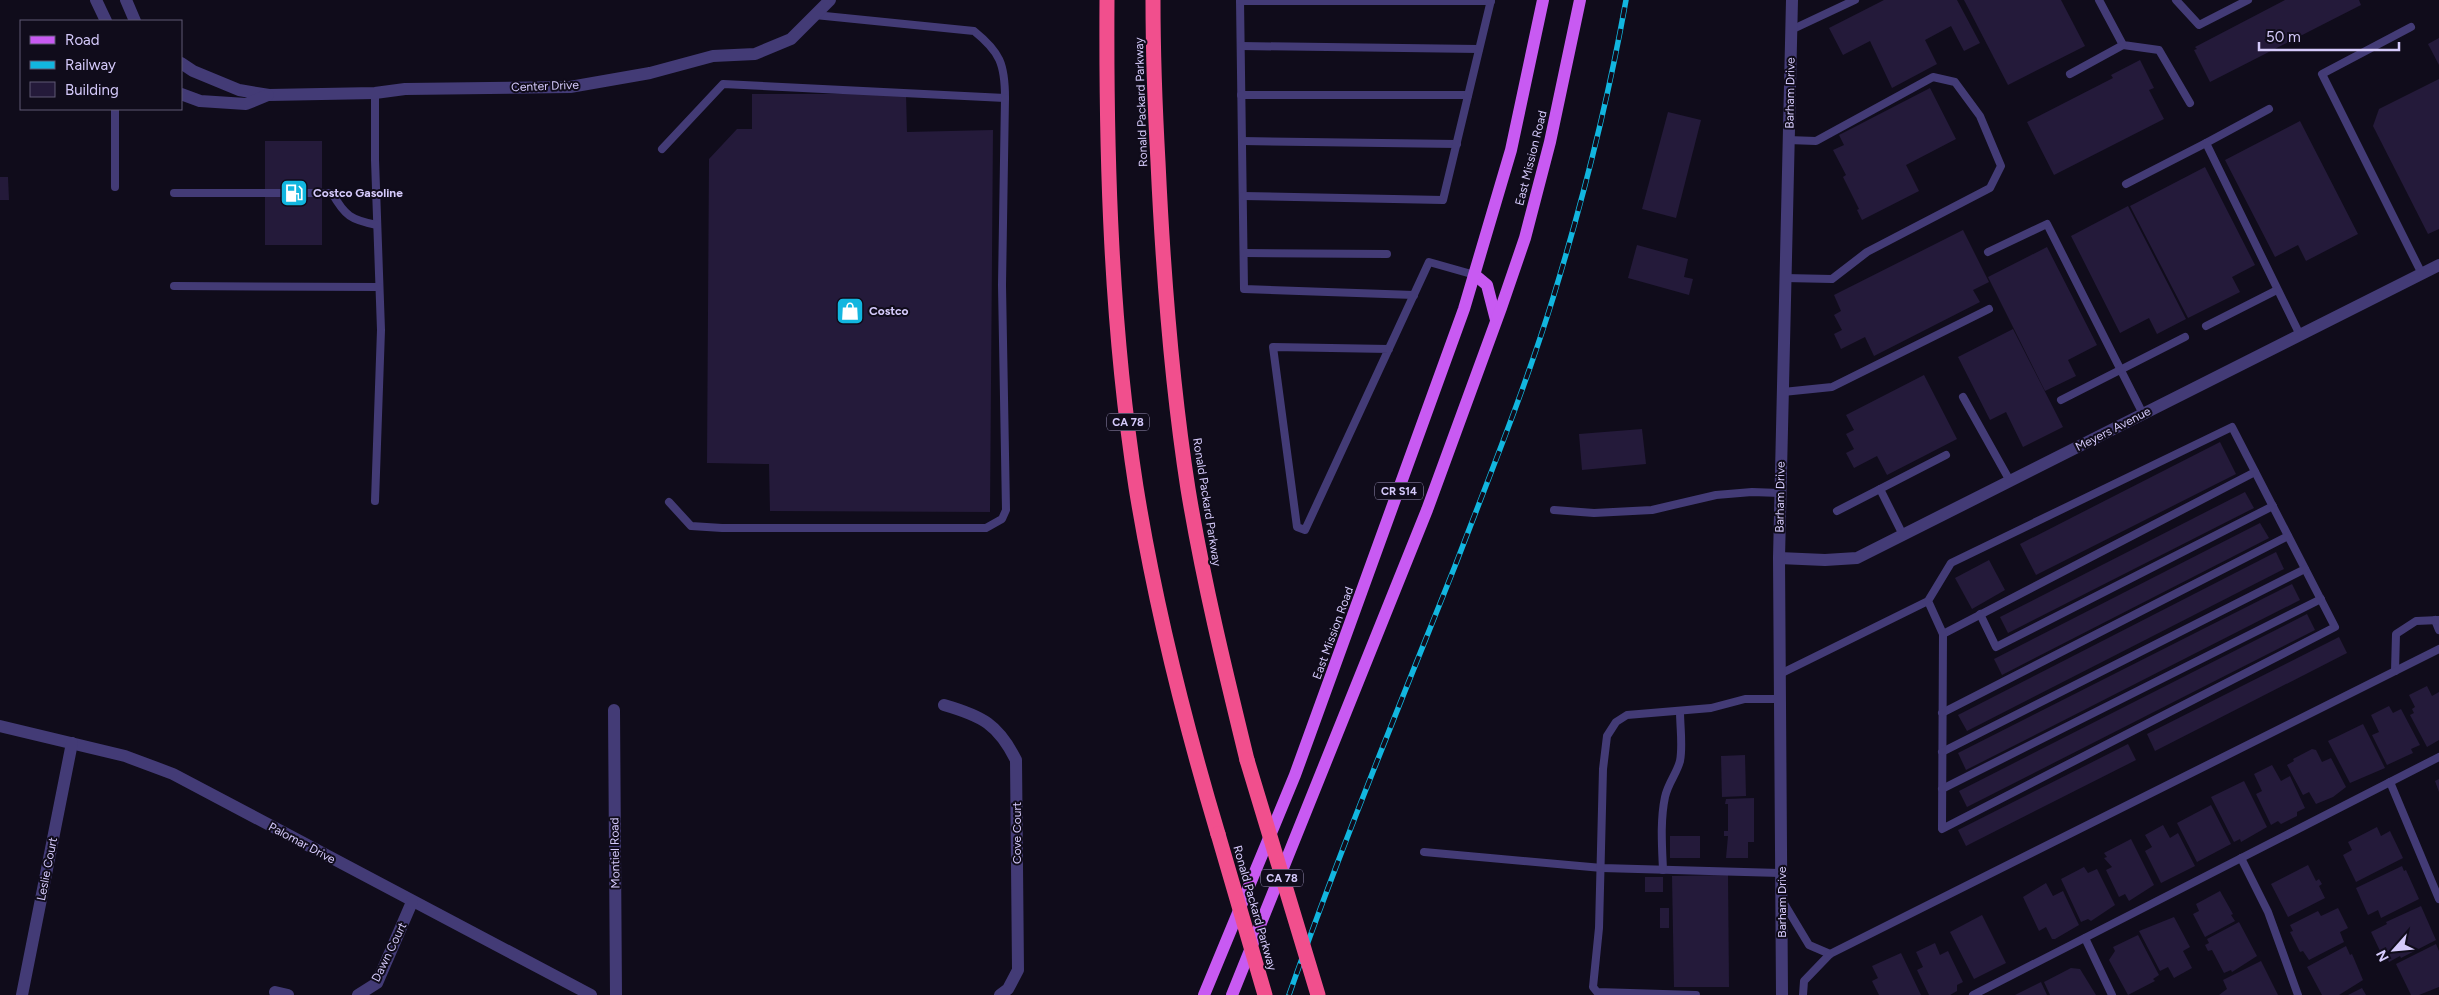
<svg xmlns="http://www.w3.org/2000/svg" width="2439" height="995" viewBox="0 0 2439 995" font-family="Figtree,sans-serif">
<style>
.building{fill:#241a3a}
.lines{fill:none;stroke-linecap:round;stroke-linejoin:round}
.service{stroke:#433b76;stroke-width:8}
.minor{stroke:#433b76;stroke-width:12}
.tertiary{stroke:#433b76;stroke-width:12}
.primary{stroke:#c85af2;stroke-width:12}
.motorway{stroke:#f14f8d;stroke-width:15}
.rail-casing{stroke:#12b6df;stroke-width:5.5}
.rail{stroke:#100c1b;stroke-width:4;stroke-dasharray:11;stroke-linecap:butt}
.motorway-bridge{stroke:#f14f8d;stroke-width:15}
.labels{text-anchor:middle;stroke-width:4;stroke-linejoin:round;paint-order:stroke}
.shield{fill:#100c1b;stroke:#9a91b8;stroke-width:1}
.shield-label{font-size:11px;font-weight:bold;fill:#d5cafb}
.street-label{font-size:12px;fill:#d5cafb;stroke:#100c1b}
.poi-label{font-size:12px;font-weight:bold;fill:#d5cafb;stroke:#100c1b;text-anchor:start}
</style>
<rect width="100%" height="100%" fill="#100c1b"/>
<g class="building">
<path d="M 1884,0 L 1957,0 L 1980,43 L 1964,51 L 1951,26 L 1925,40 L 1937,64 L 1892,88 L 1870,41 L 1843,55 L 1829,28 Z"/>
<path d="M 1964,0 L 2061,0 L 2085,46 L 2008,85 Z"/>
<path d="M 2285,0 L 2359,0 L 2361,5 L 2210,82 L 2194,50 L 2197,49 L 2195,47 Z"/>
<path d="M 2439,38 L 2439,65 L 2428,44 Z"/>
<path d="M 2140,60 L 2154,88 L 2149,90 L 2164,119 L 2054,175 L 2027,122 L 2113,78 L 2111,75 Z"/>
<path d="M 2439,79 L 2439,229 L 2428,234 L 2373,126 L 2379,109 Z"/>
<path d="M 1930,88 L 1956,139 L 1906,165 L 1919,191 L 1862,220 L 1857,210 L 1859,209 L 1843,177 L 1846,175 L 1833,150 L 1844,145 L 1839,135 Z"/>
<path d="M 752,94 L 906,94 L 907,132 L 993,130 L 990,512 L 770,511 L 769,464 L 707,463 L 709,159 L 737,129 L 752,129 Z"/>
<path d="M 1668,112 L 1701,120 L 1676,218 L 1642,209 Z"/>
<path d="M 2300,121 L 2358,234 L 2306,261 L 2298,245 L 2275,257 L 2225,160 Z"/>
<rect x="265" y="141" width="57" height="104"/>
<path d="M 2205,167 L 2255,265 L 2232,277 L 2240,292 L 2188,318 L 2130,206 Z"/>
<path d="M 0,177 L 8,177 L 9,200 L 0,200 Z"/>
<path d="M 2128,206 L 2186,319 L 2157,334 L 2149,318 L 2120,333 L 2071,236 Z"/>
<path d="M 1963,230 L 1989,282 L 1973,290 L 1980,302 L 1874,356 L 1865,337 L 1841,349 L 1834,334 L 1842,330 L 1834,315 L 1841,311 L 1834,295 Z"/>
<path d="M 1637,245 L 1688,259 L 1684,277 L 1693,279 L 1689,295 L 1628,278 Z"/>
<path d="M 2047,247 L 2097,345 L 2068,360 L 2076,376 L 2045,391 L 1988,277 Z"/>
<path d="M 2013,329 L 2063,427 L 2023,447 L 2006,412 L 1990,420 L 1958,357 Z"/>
<path d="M 1924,375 L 1957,439 L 1887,475 L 1877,456 L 1854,468 L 1846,453 L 1854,449 L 1846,434 L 1854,430 L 1846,415 Z"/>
<path d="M 1642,429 L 1646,464 L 1582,470 L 1579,434 Z"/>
<path d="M 2220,442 L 2236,474 L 2036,575 L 2020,544 Z"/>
<path d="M 2245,492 L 2254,508 L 2008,633 L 2000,617 Z"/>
<path d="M 2260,523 L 2269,538 L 2002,675 L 1994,659 Z"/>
<path d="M 2276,552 L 2284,569 L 1967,731 L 1958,715 Z"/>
<path d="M 1989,560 L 2005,590 L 1972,609 L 1955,578 Z"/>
<path d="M 2292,584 L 2300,600 L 1966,770 L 1958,753 Z"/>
<path d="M 2307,614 L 2315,630 L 1967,807 L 1959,791 Z"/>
<path d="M 2339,637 L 2347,653 L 2155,751 L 2147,734 Z"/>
<path d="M 2427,686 L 2432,696 L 2439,692 L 2439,740 L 2427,747 L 2410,715 L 2414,713 L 2412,709 L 2415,707 L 2409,695 Z"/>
<path d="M 2389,706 L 2393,713 L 2401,709 L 2420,745 L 2411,749 L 2413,753 L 2387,765 L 2372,735 L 2379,732 L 2371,715 Z"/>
<path d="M 2363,724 L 2385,768 L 2350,783 L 2328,741 Z"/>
<path d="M 2128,744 L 2136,760 L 1966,846 L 1958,830 Z"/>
<path d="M 2312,749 L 2316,750 L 2322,762 L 2331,758 L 2346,787 L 2333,797 L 2316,804 L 2309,792 L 2303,795 L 2287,765 L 2294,761 L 2293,759 Z"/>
<path d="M 1745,755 L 1746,796 L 1722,797 L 1721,756 Z"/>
<path d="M 2272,765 L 2281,781 L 2290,776 L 2305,808 L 2297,812 L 2297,816 L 2281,824 L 2278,821 L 2271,825 L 2256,794 L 2262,791 L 2254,774 Z"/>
<path d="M 2439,779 L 2439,792 L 2435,781 Z"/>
<path d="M 2244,781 L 2267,827 L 2241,842 L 2240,839 L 2234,842 L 2211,797 Z"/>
<path d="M 1754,798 L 1754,842 L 1748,842 L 1748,858 L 1726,858 L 1728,836 L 1724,836 L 1724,831 L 1728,831 L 1728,804 L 1725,804 L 1726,799 Z"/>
<path d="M 2211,805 L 2231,844 L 2197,862 L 2177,823 Z"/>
<path d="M 2163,825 L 2170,838 L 2178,833 L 2195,866 L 2161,883 L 2145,851 L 2152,847 L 2145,835 Z"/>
<path d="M 2377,827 L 2381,836 L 2390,831 L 2403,858 L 2356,882 L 2343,855 L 2352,850 L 2348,842 Z"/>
<rect x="1670" y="836" width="30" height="22"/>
<path d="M 2131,839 L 2154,885 L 2129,901 L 2125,894 L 2119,897 L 2106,870 L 2112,867 L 2104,858 L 2107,857 L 2104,853 Z"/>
<path d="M 2308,865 L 2316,881 L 2319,879 L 2322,884 L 2319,886 L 2325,898 L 2288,917 L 2271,884 Z"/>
<path d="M 2402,866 L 2404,871 L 2406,870 L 2419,899 L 2381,918 L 2378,910 L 2368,915 L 2356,888 Z"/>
<path d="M 2084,867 L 2088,873 L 2097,869 L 2115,905 L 2091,921 L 2088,919 L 2081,922 L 2061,879 Z"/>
<path d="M 1728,875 L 1729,987 L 1674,987 L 1672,876 Z"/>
<rect x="1645" y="877" width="18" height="15"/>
<path d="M 2046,883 L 2053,896 L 2063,891 L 2079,925 L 2055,939 L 2052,939 L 2046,927 L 2039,931 L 2023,897 Z"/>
<path d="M 2220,891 L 2233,914 L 2231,915 L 2235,921 L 2205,937 L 2193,914 L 2199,911 L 2196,904 Z"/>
<path d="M 2421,906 L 2436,940 L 2401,958 L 2400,956 L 2389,962 L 2385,954 L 2382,955 L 2371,932 L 2387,924 L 2386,922 Z"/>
<rect x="1660" y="908" width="9" height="20"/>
<path d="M 2338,908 L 2348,928 L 2340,932 L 2344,942 L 2309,960 L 2303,951 L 2300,952 L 2290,932 L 2293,931 L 2290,925 L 2318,911 L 2321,916 Z"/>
<path d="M 1982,915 L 2006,963 L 1974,979 L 1950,932 Z"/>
<path d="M 2174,917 L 2190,947 L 2183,951 L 2192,968 L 2174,978 L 2168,967 L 2160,971 L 2139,931 Z"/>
<path d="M 2239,922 L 2257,956 L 2232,972 L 2231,970 L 2224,973 L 2212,950 L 2208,951 L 2205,945 L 2209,943 L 2207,939 Z"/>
<path d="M 2138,935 L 2159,975 L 2153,979 L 2155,981 L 2128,995 L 2109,960 L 2115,951 L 2113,947 Z"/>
<path d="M 1935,943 L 1940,955 L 1948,951 L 1963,982 L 1957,985 L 1957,991 L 1950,995 L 1929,995 L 1917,970 L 1923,967 L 1916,952 Z"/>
<path d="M 2436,944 L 2439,951 L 2439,987 L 2419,995 L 2411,995 L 2396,964 Z"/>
<path d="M 2346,946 L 2350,955 L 2352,954 L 2363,980 L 2339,995 L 2322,995 L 2307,967 Z"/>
<path d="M 1901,953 L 1921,995 L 1879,995 L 1872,981 L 1878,978 L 1872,966 Z"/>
<path d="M 2261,961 L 2278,995 L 2219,995 L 2227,989 L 2223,980 Z"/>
<path d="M 2071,968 L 2080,969 L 2096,995 L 2050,995 L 2044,982 Z"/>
<path d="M 2041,982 L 2047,995 L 2015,995 Z"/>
<path d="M 2362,988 L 2366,995 L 2348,995 Z"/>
</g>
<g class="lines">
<g class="service">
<path d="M 1240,0 L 1244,289 L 1414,295"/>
<path d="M 2099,0 L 2123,45 L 2159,50 L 2190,103"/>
<path d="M 2176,0 L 2199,25 L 2248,0"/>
<path d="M 1240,1 L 1491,1"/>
<path d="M 2411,27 L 2322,74 L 2422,274"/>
<path d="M 1791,30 L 1855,0"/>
<path d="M 1241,46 L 1479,49"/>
<path d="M 2070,74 L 2123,45"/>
<path d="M 375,93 L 375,160 L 381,330 L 375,501"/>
<path d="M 1241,95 L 1468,95"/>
<path d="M 1242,141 L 1457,144"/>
<path d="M 2206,143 L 2269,109"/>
<path d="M 662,149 L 723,84 L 1005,98 C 1005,64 1000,52 974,31 L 815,15"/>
<path d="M 2126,184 L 2206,143 L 2300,335"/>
<path d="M 115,187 L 115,109"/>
<path d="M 174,193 L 332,193 C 345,216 351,220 377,225"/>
<path d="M 1243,196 L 1443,200 L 1491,0"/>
<path d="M 1988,252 L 2047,224 L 2143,414"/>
<path d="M 1244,253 L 1387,254"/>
<path d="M 1785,278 L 1832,279 L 1867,252 L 1990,188 L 2001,166 L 1980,116 L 1955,82 L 1933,77 L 1816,141 L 1788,140"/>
<path d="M 174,286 L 379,287"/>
<path d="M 2206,326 L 2277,290"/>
<path d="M 1389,349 L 1273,347 L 1297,527 L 1305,530 L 1429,262 L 1475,275"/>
<path d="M 1783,392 L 1832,387 L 1989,309"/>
<path d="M 1963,397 L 2010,481"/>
<path d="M 2061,400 L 2185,337"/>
<path d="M 1880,489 L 1946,455"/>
<path d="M 669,502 L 691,526 L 722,528 L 986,528 L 1002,519 L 1006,510 L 1002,285 L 1005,98"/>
<path d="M 1554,510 L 1594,513 L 1652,510 L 1716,495 L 1752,492 L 1780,493"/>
<path d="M 1837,511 L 1880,489 L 1903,535"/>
<path d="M 1980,614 L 1996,647 L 2273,506"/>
<path d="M 2435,620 L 2439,630"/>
<path d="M 1943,634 L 2255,472"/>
<path d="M 2395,671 L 2396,634 L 2416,621 L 2439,620"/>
<path d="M 1780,674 L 1928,601 L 1951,563 L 2232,427 L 2335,627 L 1942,829 L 1943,634 L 1928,601"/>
<path d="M 1942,713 L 2288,536"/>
<path d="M 1942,752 L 2305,569"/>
<path d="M 2390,782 L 2439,899"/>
<path d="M 1942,789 L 2321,599"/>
<path d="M 1424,852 L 1602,868 L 1782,873"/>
<path d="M 2241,858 L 2268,912 L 2298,995"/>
<path d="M 1663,870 C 1662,846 1660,821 1665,797 C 1668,783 1677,773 1680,761 C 1683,746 1680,727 1680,711"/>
<path d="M 1782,900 L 1809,945 L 1830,954"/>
<path d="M 2085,938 L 2112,995"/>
<path d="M 1696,995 L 1597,992 L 1593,987 L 1599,928 L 1603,769 L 1607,736 L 1616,722 L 1627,715 L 1711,708 L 1745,699 L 1780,699"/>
<path d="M 1803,995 L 1804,981 L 1830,954 L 2439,649"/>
<path d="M 1973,995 L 2439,757"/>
</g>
<g class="minor">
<path d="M 96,0 L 106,21"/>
<path d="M 126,0 L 135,21"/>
<path d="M 181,63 L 193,71 L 239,90 L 269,95 L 375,93 L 405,89 L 570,87 L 650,73 L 713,56 L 755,54 L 791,39 L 830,0"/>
<path d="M 181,94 L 200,101 L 246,104 L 268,95"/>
<path d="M 944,705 C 982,716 998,724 1016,760 L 1018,970 L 1008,989 L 1000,995"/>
<path d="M 614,710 L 616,995"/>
<path d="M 0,726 L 125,756 L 173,774 L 591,995"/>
<path d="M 275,992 L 288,995"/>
<path d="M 22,995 L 72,743"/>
<path d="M 358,995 L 377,983 L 412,902"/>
</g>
<g class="tertiary">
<path d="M 1779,558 L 1825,560 L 1857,558 L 2439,265"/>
<path d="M 1782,995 L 1779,558 L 1792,0"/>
</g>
<g class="primary">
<path d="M 1475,275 L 1487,285 L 1496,320"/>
<path d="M 1204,995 L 1295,775 L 1464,309 L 1511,150 L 1543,0"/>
<path d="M 1232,995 L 1427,510 L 1501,308 L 1525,238 L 1550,142 L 1580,0"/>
</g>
<g class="motorway">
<path d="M 1107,0 C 1106,162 1111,326 1136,487 C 1155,605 1184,720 1218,834"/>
<path d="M 1153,0 C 1153,54 1155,108 1158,162 C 1163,271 1171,380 1188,489 C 1203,580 1225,670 1247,760"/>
</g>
<g class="rail-casing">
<path id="rail" d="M 1289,995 C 1340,850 1398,709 1455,566 C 1489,477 1525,389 1553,298 C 1583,200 1608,101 1626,0"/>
</g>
<use href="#rail" class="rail"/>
<g class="motorway-bridge">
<path d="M 1247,760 L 1318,995"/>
<path d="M 1218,834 L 1265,995"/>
</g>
</g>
<defs>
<g id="fuel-square" transform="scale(1.4375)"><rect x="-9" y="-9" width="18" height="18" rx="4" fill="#12b6df" stroke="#100c1b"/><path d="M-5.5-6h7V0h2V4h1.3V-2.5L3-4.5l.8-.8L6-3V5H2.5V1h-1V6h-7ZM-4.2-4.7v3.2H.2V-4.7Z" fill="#fff"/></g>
<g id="shop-square" transform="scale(1.4375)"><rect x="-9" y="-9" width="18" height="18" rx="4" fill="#12b6df" stroke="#100c1b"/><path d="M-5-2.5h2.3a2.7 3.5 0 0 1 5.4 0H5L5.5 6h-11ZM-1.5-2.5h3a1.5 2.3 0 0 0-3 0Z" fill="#fff"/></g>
</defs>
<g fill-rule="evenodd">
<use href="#fuel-square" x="294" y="193"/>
<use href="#shop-square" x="850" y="311"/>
</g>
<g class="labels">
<g class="shield">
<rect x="1107" y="413.5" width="42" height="17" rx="4"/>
<rect x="1375" y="482.5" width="48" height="17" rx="4"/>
<rect x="1261" y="869.5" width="42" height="17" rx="4"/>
</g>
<g class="shield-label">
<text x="1128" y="426">CA 78</text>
<text x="1399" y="495">CR S14</text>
<text x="1282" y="882">CA 78</text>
</g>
<g class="street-label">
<text transform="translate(545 86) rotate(-2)" y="4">Center Drive</text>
<text transform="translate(1790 93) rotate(-89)" y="4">Barham Drive</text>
<text transform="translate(1141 102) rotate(-92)" y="4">Ronald Packard Parkway</text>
<text transform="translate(1531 158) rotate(-76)" y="4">East Mission Road</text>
<text transform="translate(2113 429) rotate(-27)" y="4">Meyers Avenue</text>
<text transform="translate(1780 497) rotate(-89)" y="4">Barham Drive</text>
<text transform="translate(1207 502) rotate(81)" y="4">Ronald Packard Parkway</text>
<text transform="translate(1333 633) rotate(-70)" y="4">East Mission Road</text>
<text transform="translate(1017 833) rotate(-90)" y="4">Cove Court</text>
<text transform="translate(302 843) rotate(28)" y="4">Palomar Drive</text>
<text transform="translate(615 853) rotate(-91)" y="4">Montiel Road</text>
<text transform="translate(47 869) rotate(-79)" y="4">Leslie Court</text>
<text transform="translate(1782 902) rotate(-90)" y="4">Barham Drive</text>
<text transform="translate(1255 908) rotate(74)" y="4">Ronald Packard Parkway</text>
<text transform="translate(389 952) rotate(-64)" y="4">Dawn Court</text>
</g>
<g class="poi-label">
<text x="313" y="197">Costco Gasoline</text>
<text x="869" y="315">Costco</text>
</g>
</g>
<rect x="20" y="20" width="162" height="90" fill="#100c1b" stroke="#5f5875"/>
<rect x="30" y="36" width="25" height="8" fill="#c85af2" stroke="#5f5875"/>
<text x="65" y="45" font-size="15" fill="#d5cafb">Road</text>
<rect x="30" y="61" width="25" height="8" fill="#12b6df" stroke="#5f5875"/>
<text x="65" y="70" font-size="15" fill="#d5cafb">Railway</text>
<rect x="30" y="82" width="25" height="15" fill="#241a3a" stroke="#5f5875"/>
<text x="65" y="95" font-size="15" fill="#d5cafb">Building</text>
<g transform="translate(2394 950) rotate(243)" stroke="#100c1b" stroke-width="4" paint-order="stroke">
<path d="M0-4L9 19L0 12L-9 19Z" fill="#d5cafb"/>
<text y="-8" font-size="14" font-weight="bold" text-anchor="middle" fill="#d5cafb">N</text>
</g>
<path d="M2259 42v8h140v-8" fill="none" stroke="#d5cafb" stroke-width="2.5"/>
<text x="2266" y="42" font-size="15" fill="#d5cafb" stroke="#100c1b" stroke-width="4" paint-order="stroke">50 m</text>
</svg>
